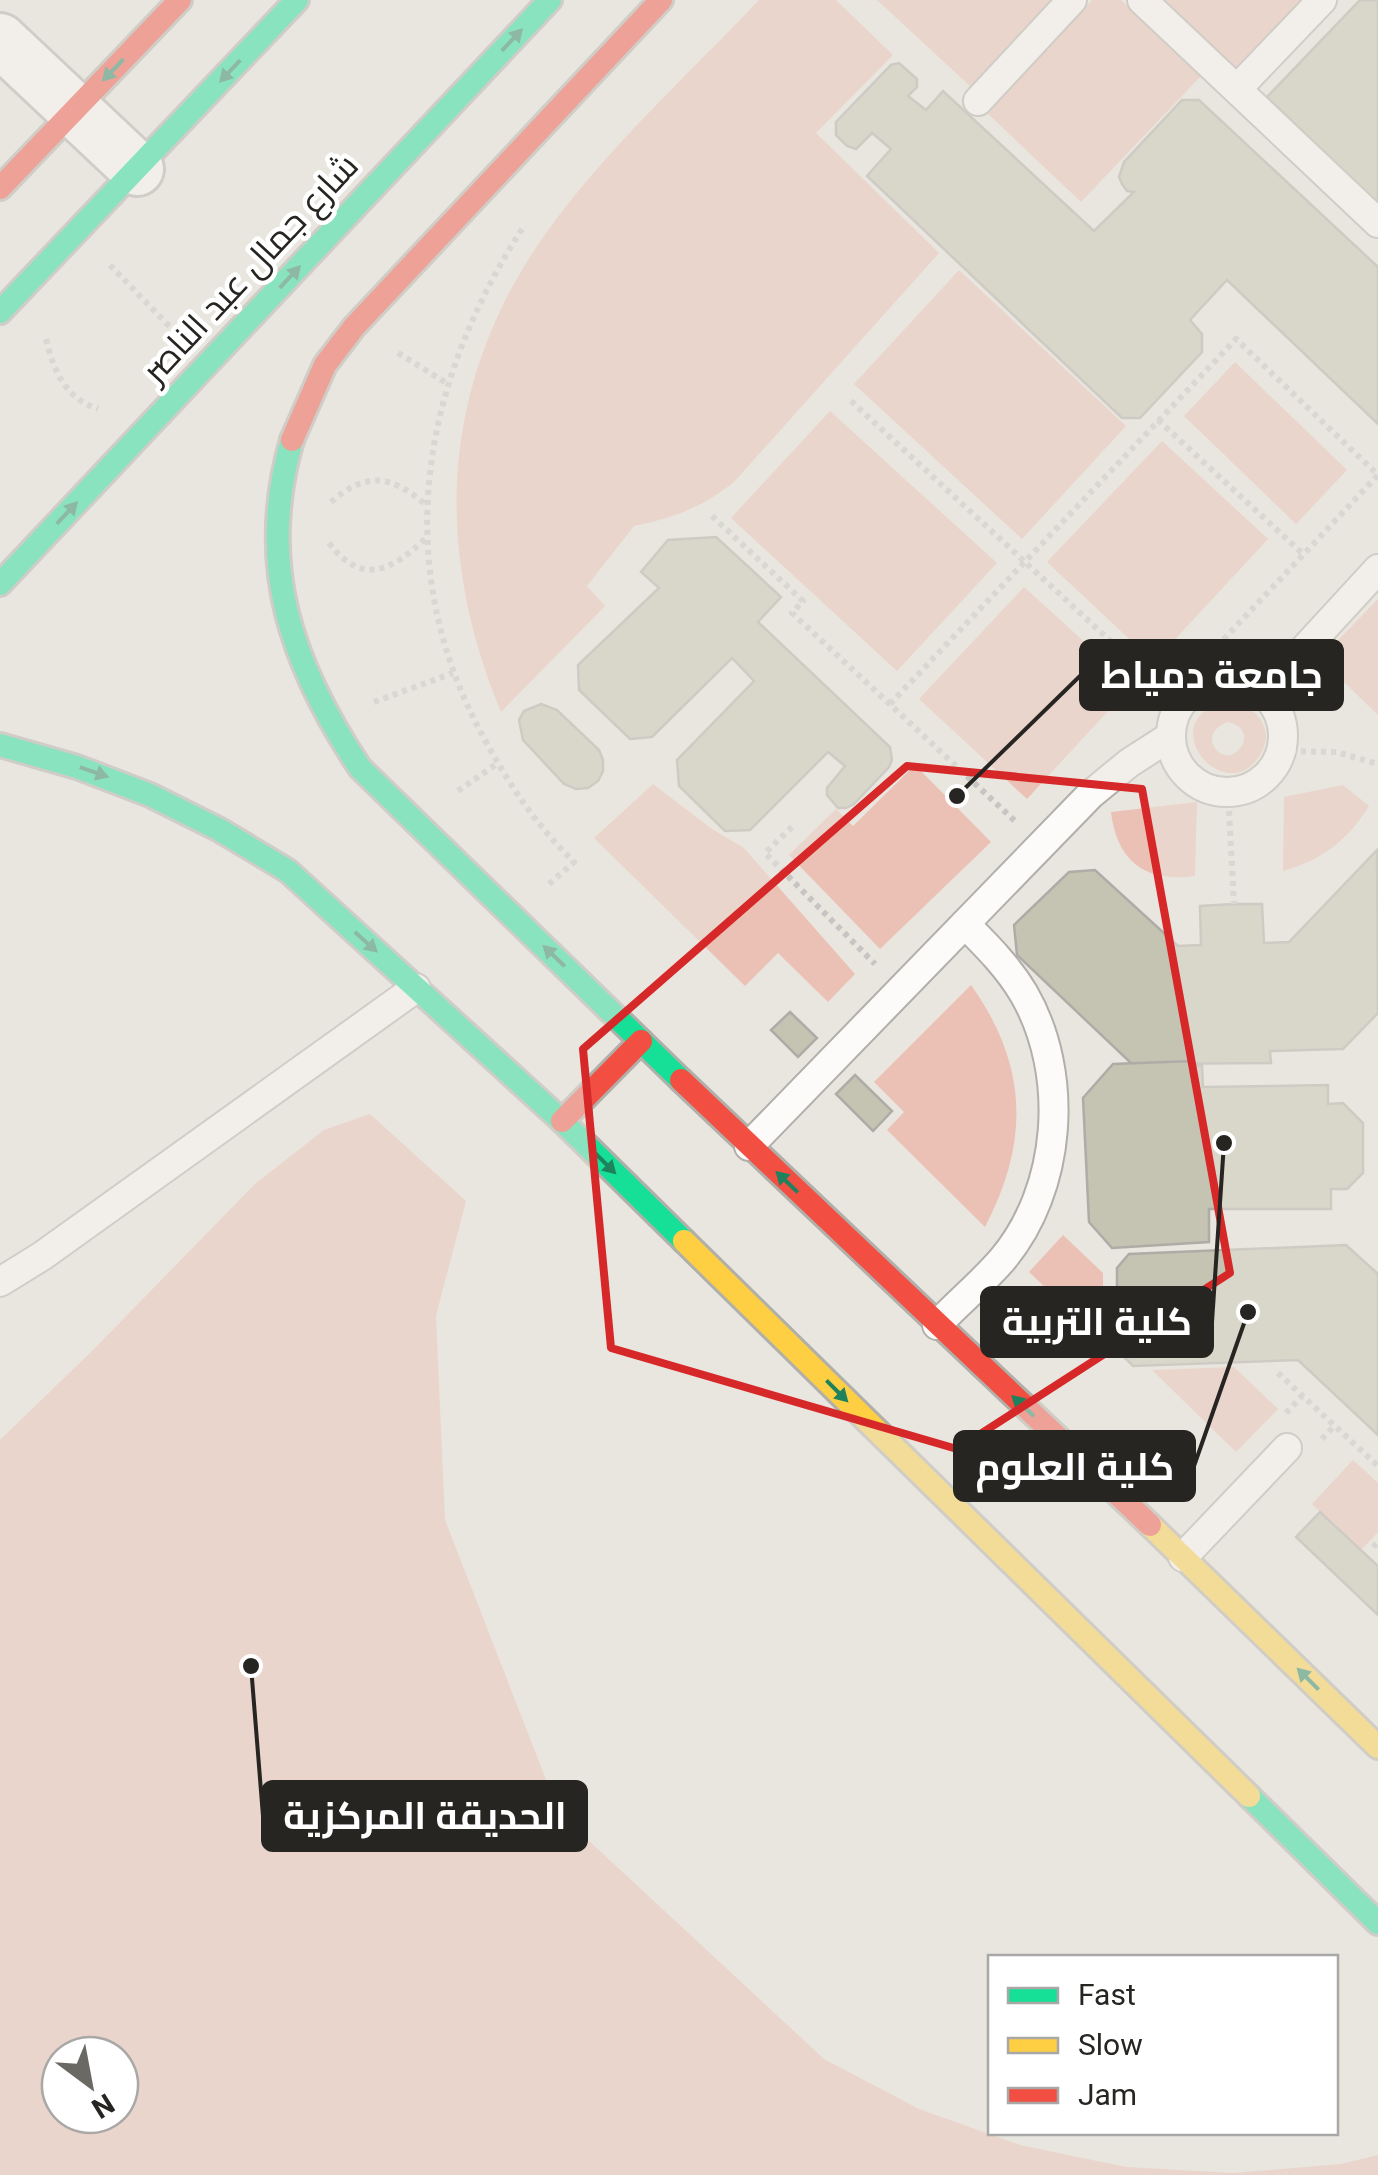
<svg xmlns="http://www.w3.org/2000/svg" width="1378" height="2175" viewBox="0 0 1378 2175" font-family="Roboto,Cairo,sans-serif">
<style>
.green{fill:#ebc1b6;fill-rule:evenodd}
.building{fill:#c5c3b2;stroke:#aeaca7;stroke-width:2.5}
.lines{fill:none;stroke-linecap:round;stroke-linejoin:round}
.lane-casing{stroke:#b1afaa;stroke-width:32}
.street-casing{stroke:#b1afaa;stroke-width:58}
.fast-casing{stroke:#b1afaa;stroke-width:28}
.slow-casing{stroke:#b1afaa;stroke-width:28}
.jam-casing{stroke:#b1afaa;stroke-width:28}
.path{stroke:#c6c5c3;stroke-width:6;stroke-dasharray:5 5;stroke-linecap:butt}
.lane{stroke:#fcfbfa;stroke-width:28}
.street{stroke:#fcfbfa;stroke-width:52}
.fast{stroke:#16e098;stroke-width:22}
.slow{stroke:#ffcf43;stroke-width:22}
.jam{stroke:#f24e42;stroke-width:22}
.oneway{fill:#1e825c}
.marked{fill:none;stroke:#d62828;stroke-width:8;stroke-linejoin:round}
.labels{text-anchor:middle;stroke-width:9;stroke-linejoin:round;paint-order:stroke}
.street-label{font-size:35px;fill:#272521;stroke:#fff}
.leader{fill:none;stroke:#272521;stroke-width:4}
.callout-dot{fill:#272521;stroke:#fff;stroke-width:4}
.callout{fill:#272521;stroke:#272521;stroke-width:4}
.callout-label{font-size:38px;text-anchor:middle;font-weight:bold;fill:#fff}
</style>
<rect width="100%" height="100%" fill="#e9e6df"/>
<g class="green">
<path d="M 759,0 L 836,0 L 893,55 L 816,133 L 939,253 L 734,482 C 703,507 673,518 634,526 L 587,586 L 605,606 L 501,712 C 433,548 440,384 544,236 C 605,150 687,76 759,0 Z"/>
<path d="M 877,0 L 1052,0 L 971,87 Z"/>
<path d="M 1092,0 L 1121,0 L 1201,76 L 1081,202 L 985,111 Z"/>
<path d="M 1162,0 L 1306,0 L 1240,72 Z"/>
<path d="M 959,270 L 1126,426 L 1022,539 L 854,384 Z"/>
<path d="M 1235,362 L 1347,470 L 1296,524 L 1184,416 Z"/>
<path d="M 830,411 L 997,563 L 897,671 L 731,518 Z"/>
<path d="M 1162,441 L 1268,539 L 1154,662 L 1047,562 Z"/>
<path d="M 1024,587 L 1132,685 L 1027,799 L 919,699 Z"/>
<path d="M 1378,599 L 1378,715 L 1320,659 Z"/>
<path d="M 1228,700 C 1254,705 1277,727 1260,755 C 1226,811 1148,721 1228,700 ZM 1227,722 C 1264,729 1232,772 1215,748 C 1207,736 1216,727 1227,722 Z"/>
<path d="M 915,765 L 991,842 L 880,949 L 789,855 L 836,809 L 853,826 Z"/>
<path d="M 653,784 L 712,829 L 744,848 L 855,974 L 828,1002 L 778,953 L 745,986 L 594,838 Z"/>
<path d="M 1343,785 L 1369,806 C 1348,840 1322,860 1283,871 L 1284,797 Z"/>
<path d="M 1197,802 L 1195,876 C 1146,883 1117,862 1111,812 Z"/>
<path d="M 971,985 C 1028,1065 1030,1141 985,1227 L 887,1130 L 904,1112 L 874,1082 Z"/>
<path d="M 370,1114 L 466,1201 L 436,1316 L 445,1520 L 559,1813 L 824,2059 L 919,2109 L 1020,2145 L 1126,2167 L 1233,2173 L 1341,2164 L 1378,2155 L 1378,2175 L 0,2175 L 0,1440 L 93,1350 L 255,1184 L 324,1130 ZM 60,2055 L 120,2055 L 120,2115 L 60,2115 Z"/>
<path d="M 1063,1235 L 1103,1273 L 1103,1342 L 1029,1272 Z"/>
<path d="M 1234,1367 L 1278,1409 L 1236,1452 L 1152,1370 Z"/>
<path d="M 1353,1460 L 1378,1483 L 1378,1532 L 1361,1550 L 1312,1504 Z"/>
</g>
<g class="building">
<path d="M 1360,0 L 1378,0 L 1378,204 L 1267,97 Z"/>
<path d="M 899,63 L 917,79 L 917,87 L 908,96 L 926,110 L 943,91 L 1094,231 L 1134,192 L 1127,191 L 1122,184 L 1119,177 L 1124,162 L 1182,100 L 1199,100 L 1378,267 L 1378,424 L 1227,280 L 1190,320 L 1202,334 L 1202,352 L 1140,418 L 1122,418 L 867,176 L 891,149 L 872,133 L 856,149 L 847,146 L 836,135 L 836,122 L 891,65 Z"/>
<path d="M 716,537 L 781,597 L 758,622 L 890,747 L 892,760 L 889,767 L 854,804 L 846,808 L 838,808 L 827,795 L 827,788 L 845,766 L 828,752 L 750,830 L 725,831 L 679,786 L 677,760 L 754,681 L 732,658 L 652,737 L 630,739 L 579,690 L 578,665 L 659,588 L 641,572 L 668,540 Z"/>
<path d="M 541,704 L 557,710 L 599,750 L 603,760 L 603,771 L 598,781 L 588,788 L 576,789 L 564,784 L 523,740 L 519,720 L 524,711 Z"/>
<path d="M 1377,850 L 1378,1013 L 1343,1049 L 1270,1051 L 1271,1063 L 1132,1064 L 1017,955 L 1014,925 L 1069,872 L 1095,870 L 1178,946 L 1201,945 L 1200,906 L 1234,904 L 1262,904 L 1264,943 L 1289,942 Z"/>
<path d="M 790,1012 L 817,1038 L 798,1057 L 771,1030 Z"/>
<path d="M 1192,1061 L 1192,1066 L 1202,1065 L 1203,1087 L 1328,1085 L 1328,1104 L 1343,1103 L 1363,1123 L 1363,1173 L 1347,1189 L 1331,1189 L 1331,1209 L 1209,1209 L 1209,1242 L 1112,1248 L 1089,1222 L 1083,1098 L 1113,1064 Z"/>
<path d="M 855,1075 L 892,1111 L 873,1131 L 836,1094 Z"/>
<path d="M 1346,1245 L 1378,1274 L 1378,1435 L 1298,1360 L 1133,1366 L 1117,1350 L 1117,1268 L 1129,1254 Z"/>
<path d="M 1320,1512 L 1378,1566 L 1378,1615 L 1296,1537 Z"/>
</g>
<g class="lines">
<g class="lane-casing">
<g id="lane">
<path d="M 1142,0 L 1378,223"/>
<path d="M 1237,89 L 1322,0"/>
<path d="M 978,101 L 1072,0"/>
<circle cx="1227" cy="736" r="56"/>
<path d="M 1264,693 L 1378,569"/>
<path d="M 749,1146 L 1090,795 L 1129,763 L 1171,736"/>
<path d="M 0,1282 L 42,1256 L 416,988"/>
<path d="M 937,1325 C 958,1303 982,1283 1002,1260 C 1062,1189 1070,1074 1024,994 C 1008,967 987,946 965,924"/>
<path d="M 1183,1557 L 1287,1448"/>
</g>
</g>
<g class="street-casing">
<path id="street" d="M 0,40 L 137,169"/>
</g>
<g class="fast-casing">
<g id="fast">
<path d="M 0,312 L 297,0"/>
<path d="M 292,440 C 256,564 291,664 360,768 L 681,1080"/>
<path d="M 0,584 L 550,0"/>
<path d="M 0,745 L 77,767 L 150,795 L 220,830 L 288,871 L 562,1121 L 684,1241"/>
<path d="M 1249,1796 L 1378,1923"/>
</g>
</g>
<g class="slow-casing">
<g id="slow">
<path d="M 684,1241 L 1249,1796"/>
<path d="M 1150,1525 L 1378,1747"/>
</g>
</g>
<g class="jam-casing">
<g id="jam">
<path d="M 0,188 L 180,0"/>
<path d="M 292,440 L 325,365 L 354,327 L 661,0"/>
<path d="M 681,1080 L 1150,1525"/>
<path d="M 562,1121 L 641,1041"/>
</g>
</g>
<g class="path">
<path d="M 522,229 C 419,389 390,569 485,740 C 510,786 536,825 574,862 L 549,884"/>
<path d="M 110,265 L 171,328"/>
<path d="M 46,339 C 54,371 64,397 98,409"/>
<path d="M 398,353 L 448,384"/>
<path d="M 851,401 L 1172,698"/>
<path d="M 1158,420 L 1302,553"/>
<path d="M 331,502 C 366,471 392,475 426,505"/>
<path d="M 712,516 L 803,601 L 792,613 L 1015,821"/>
<path d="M 329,543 C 362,587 393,570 426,538"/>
<path d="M 374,702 L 453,673"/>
<path d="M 890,704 L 1236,339 L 1378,475 L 1224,639 L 1208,667 L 1204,685"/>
<path d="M 1281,751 L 1336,752 L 1378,764"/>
<path d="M 458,791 L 498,763"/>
<path d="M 1228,791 L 1234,904"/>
<path d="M 792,827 L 765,853 L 875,964"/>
<path d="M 1278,1373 L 1378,1466"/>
<path d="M 1286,1413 L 1302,1396"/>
<path d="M 1322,1439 L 1335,1425"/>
<path d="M 1373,1547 L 1378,1542"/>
</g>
<use href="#lane" class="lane"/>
<use href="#street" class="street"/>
<use href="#fast" class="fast"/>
<use href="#slow" class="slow"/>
<use href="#jam" class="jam"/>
</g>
<defs><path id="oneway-solid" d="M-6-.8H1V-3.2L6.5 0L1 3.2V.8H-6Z" transform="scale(2.5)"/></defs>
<g class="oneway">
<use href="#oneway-solid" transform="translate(512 40) rotate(-47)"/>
<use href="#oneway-solid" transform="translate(113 70) rotate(134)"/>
<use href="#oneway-solid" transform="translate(230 71) rotate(133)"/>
<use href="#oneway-solid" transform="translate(290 277) rotate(-47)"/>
<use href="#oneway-solid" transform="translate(67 513) rotate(-47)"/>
<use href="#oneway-solid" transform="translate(94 772) rotate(19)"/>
<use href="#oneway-solid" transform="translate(366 942) rotate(42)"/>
<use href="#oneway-solid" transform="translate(554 956) rotate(-136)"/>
<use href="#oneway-solid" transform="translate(605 1163) rotate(45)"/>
<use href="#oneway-solid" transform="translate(787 1182) rotate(-136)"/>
<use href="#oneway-solid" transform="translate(837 1391) rotate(45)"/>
<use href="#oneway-solid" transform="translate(1023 1406) rotate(-137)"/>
<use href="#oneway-solid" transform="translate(1308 1679) rotate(-135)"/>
</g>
<path d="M0 0H1378V2175H0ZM 907,766 L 1142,789 L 1230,1273 L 957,1449 L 611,1348 L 583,1049 Z" fill="#e9e6df" fill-opacity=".55" fill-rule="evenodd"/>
<path class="marked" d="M 907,766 L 1142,789 L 1230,1273 L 957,1449 L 611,1348 L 583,1049 Z"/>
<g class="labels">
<g class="street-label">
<text transform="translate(250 268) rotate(-47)" y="12">شارع جمال عبد الناصر</text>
</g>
</g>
<path class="leader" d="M957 796L1081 675M1224 1143L1212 1322M1248 1312L1194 1466M251 1666L263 1816"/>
<g class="callout-dot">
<circle cx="957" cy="796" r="10"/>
<circle cx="1224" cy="1143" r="10"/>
<circle cx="1248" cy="1312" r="10"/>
<circle cx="251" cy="1666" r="10"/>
</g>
<g class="callout">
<rect x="1081" y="641" width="261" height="68" rx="10"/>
<rect x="982" y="1288" width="230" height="68" rx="10"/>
<rect x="955" y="1432" width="239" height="68" rx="10"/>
<rect x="263" y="1782" width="323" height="68" rx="10"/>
</g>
<g class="callout-label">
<text x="1212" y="688">جامعة دمياط</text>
<text x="1097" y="1335">كلية التربية</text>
<text x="1075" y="1480">كلية العلوم</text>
<text x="425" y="1829">الحديقة المركزية</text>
</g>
<rect x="988" y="1955" width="350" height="180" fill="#ffffff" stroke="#a9a8a6" stroke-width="2.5"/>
<rect x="1008" y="1988" width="50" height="15" fill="#16e098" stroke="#a9a8a6" stroke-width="2.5"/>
<text x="1078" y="2005" font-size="30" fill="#272521">Fast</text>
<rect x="1008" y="2038" width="50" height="15" fill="#ffcf43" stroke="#a9a8a6" stroke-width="2.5"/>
<text x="1078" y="2055" font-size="30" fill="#272521">Slow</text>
<rect x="1008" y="2088" width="50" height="15" fill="#f24e42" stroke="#a9a8a6" stroke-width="2.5"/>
<text x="1078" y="2105" font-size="30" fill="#272521">Jam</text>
<g transform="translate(90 2085) rotate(148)"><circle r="48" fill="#ffffff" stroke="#a9a8a6" stroke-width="2.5"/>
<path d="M0-8L18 38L0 25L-18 38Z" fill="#6b6964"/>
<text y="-15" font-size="28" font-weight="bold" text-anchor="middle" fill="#272521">N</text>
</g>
</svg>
